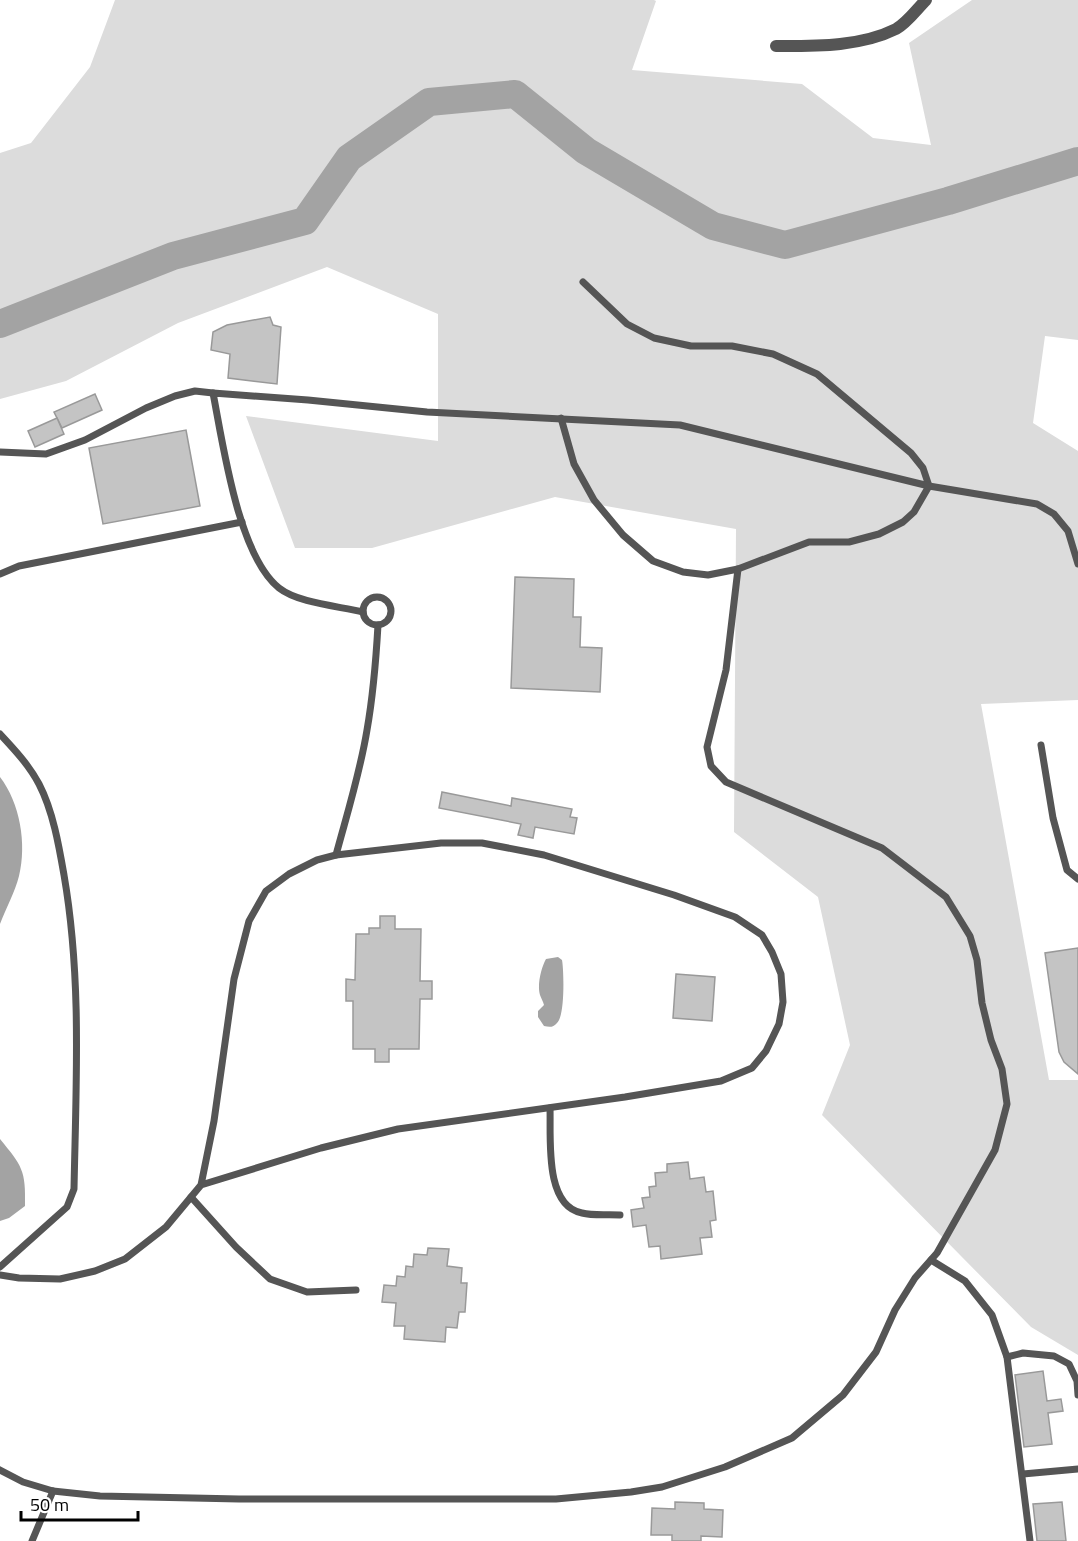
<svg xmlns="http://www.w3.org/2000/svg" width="1078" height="1541" viewBox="0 0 1078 1541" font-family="'Titillium Web',sans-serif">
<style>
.green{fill:#dcdcdc}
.water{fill:#a3a3a3}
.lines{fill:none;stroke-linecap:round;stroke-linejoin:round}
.river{stroke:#a3a3a3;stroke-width:28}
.building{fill:#c4c4c4;stroke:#999;stroke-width:1.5}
.service{stroke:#555;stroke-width:7}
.minor{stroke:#555;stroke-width:12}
</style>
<rect width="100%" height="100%" fill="#fff"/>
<path class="green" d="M 115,0 L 654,0 L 656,1 L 632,70 L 802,84 L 873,138 L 931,145 L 909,43 L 972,0 L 1078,0 L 1078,340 L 1045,336 L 1033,423 L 1078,451 L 1078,700 L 981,704 L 1049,1080 L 1078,1080 L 1078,1355 L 1031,1327 L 822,1115 L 850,1045 L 818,897 L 734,832 L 736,529 L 555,497 L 372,548 L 295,548 L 246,416 L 438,441 L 438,314 L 327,267 L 178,323 L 66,381 L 0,399 L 0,153 L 31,143 L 90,67 Z"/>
<g class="water">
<path d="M 0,777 C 20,803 27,844 19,876 C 15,892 6,908 0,924 Z"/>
<path d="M 558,957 L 562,960 C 564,971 565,1016 557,1023 C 553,1028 549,1027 544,1026 L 538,1017 L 538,1011 L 544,1005 C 543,1001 541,998 540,995 C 537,985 541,968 546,959 Z"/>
<path d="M 0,1139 C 22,1166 26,1170 25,1206 L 9,1218 L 0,1221 Z"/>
</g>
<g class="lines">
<path class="river" d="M 0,324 L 173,256 L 305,221 L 349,158 L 429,102 L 515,94 L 586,151 L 713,226 L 785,245 L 948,201 L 1078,161"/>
</g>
<g class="building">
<path d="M 270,317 L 273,325 L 281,327 L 277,384 L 228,378 L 230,354 L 211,350 L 213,332 L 227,325 Z"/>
<path d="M 95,394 L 102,410 L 62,428 L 54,412 Z"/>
<path d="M 57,418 L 64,434 L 35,447 L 28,431 Z"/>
<path d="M 186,430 L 200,506 L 103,524 L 89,448 Z"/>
<path d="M 515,577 L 574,579 L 573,617 L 581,617 L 580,647 L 602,648 L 600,692 L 511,688 Z"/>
<path d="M 442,792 L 511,806 L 512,798 L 572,809 L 570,817 L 577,818 L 574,834 L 535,827 L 533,838 L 518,835 L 521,824 L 439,808 Z"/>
<path d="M 380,916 L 395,916 L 395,929 L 421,929 L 420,981 L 432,981 L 432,999 L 420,999 L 419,1049 L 389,1049 L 389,1062 L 375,1062 L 375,1049 L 353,1049 L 353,1001 L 346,1001 L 346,979 L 355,980 L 356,934 L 369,934 L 369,928 L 380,928 Z"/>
<path d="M 1078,948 L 1078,1074 L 1064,1062 L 1059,1052 L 1045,953 Z"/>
<path d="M 676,974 L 715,977 L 712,1021 L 673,1018 Z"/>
<path d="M 688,1162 L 690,1179 L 704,1177 L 706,1192 L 713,1191 L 716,1220 L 710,1221 L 712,1237 L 700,1238 L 702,1254 L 661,1259 L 660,1246 L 649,1247 L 646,1225 L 633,1227 L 631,1210 L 644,1208 L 642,1198 L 650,1197 L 649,1187 L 656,1186 L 655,1173 L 667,1172 L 667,1164 Z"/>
<path d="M 428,1248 L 449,1249 L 447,1266 L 462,1268 L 461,1283 L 467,1283 L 465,1312 L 459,1312 L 457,1328 L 446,1327 L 445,1342 L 404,1339 L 405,1326 L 394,1326 L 396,1303 L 382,1302 L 384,1285 L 396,1286 L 397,1276 L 405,1277 L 406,1266 L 413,1267 L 414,1254 L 427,1255 Z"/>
<path d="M 1043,1371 L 1047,1401 L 1061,1399 L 1063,1411 L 1048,1413 L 1052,1444 L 1024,1447 L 1015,1375 Z"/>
<path d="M 675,1502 L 704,1503 L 704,1509 L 723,1510 L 722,1537 L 701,1536 L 701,1541 L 672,1541 L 672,1535 L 651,1535 L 652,1508 L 675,1509 Z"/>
<path d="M 1062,1502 L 1066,1541 L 1037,1541 L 1033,1504 Z"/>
</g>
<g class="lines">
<g class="service">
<path d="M 561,418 L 574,464 L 594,500 L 623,535 L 653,561 L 683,572 L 708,575 L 738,569 L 809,542 L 849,542 L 879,534 L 903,522 L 914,512 L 929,486 L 923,468 L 911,453 L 817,374 L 773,354 L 732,346 L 691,346 L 654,338 L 627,324 L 583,282"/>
<path d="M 0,452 L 46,454 L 85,440 L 146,408 L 175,396 L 195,391 L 213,393"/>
<path d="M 0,574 L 19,566 L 242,522"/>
<circle cx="377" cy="611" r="14"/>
<path d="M 363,612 C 338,606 298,603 279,588 C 238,555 223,444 213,393 L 308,400 L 427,412 L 680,425 L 929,486 L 1037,504 L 1054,514 L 1068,531 L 1078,564"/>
<path d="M 0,734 C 14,749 29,765 39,784 C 53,811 59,846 64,875 C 82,979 76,1084 74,1189 L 67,1207 L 0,1267"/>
<path d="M 1041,745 L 1053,818 L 1067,870 L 1078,879"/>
<path d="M 336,855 C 347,814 360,773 367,730 C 373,696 376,660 378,625"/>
<path d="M 550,1108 C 551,1138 544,1206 582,1213 C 594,1216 608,1214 620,1215"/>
<path d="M 191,1197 L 236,1247 L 270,1279 L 307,1292 L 356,1290"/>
<path d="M 931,1260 L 965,1281 L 992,1315 L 1007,1357 L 1030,1541"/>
<path d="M 0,1275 L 19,1278 L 60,1279 L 95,1271 L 125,1259 L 166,1227 L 201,1185 L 214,1121 L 234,979 L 249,921 L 266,891 L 289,874 L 317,860 L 336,855 L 441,843 L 482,843 L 544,855 L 674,895 L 735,917 L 762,935 L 772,952 L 781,974 L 783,1002 L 779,1024 L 766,1051 L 752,1068 L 721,1081 L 625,1097 L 398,1129 L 321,1148 L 201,1185"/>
<path d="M 1007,1357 L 1023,1353 L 1054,1356 L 1069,1364 L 1077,1381 L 1078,1395"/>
<path d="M 0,1470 L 23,1482 L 53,1491 L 100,1496 L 239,1499 L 556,1499 L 631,1492 L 662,1487 L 725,1467 L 792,1438 L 843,1395 L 876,1352 L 895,1310 L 915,1278 L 937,1253 L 995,1150 L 1007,1104 L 1002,1069 L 991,1040 L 982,1003 L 977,960 L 970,936 L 946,897 L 882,848 L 726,782 L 711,766 L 707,747 L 726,670 L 738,569"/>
<path d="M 1023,1474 L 1078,1469"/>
<path d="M 32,1541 L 53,1491"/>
</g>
<path class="minor" d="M 776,46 C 815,46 860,47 896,29 C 907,23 917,9 926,0"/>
</g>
<path d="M21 1511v9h117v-9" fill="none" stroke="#000000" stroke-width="3"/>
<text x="30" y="1511" font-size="18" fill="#000000" stroke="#ffffff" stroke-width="4.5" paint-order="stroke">50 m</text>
</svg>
